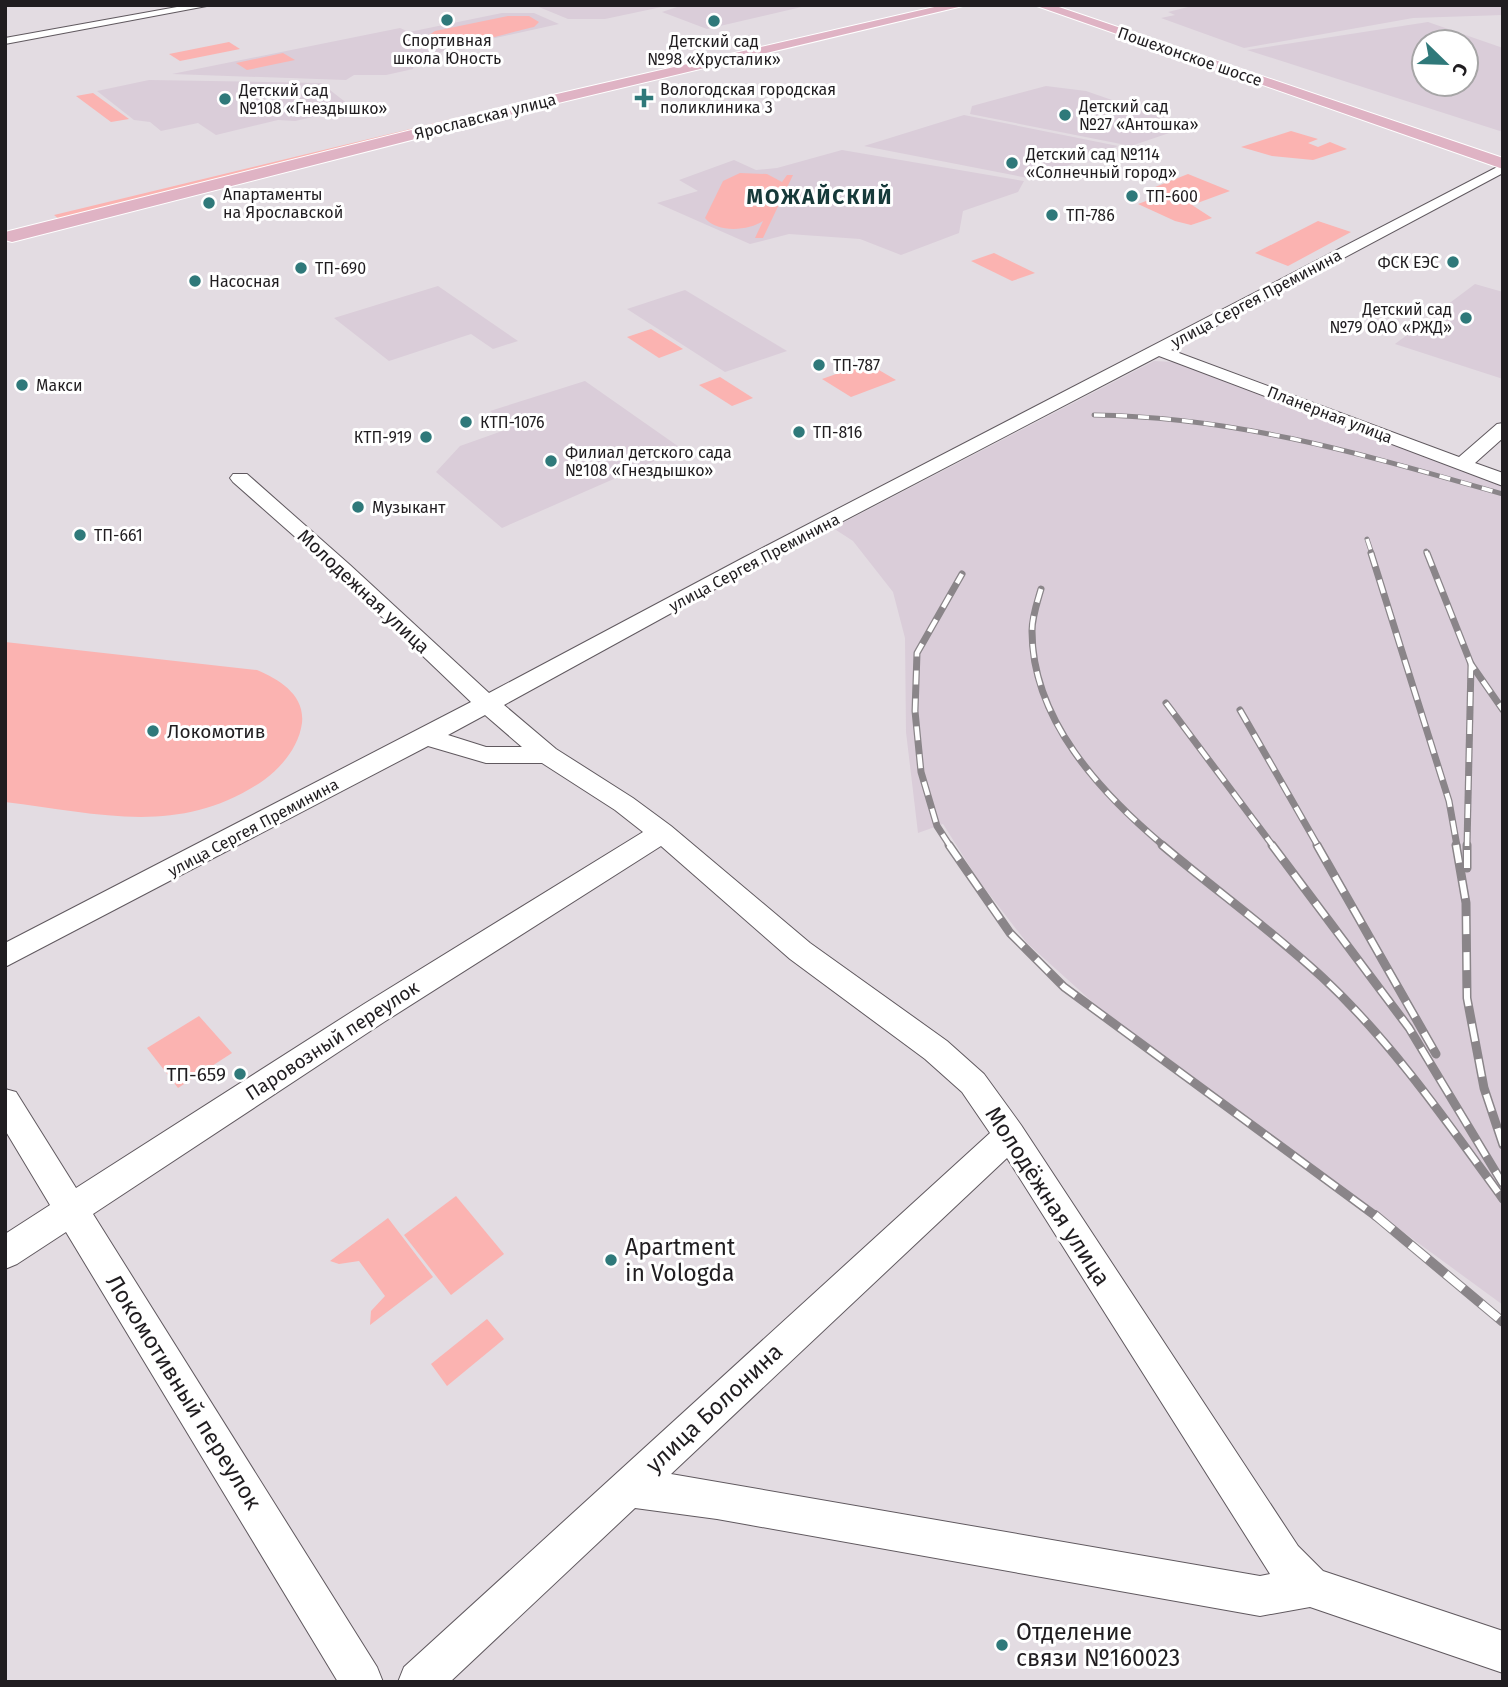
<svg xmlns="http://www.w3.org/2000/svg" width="1508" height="1687" viewBox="0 0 1508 1687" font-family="'Fira Sans',sans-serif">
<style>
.built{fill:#dacdd9;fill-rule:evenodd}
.green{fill:#fbb3b1}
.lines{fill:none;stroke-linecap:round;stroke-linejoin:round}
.minor-casing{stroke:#60595f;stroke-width:2}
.major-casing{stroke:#fff;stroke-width:2}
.minor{fill:#fff;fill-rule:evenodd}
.major{fill:#dfb3c4;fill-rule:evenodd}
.rail-far3-casing{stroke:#8a8589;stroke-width:5}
.rail-far2-casing{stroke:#8a8589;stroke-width:7}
.rail-far1-casing{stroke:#8a8589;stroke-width:9}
.rail-casing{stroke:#8a8589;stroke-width:10}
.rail-far3{stroke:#fff;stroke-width:3.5;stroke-dasharray:11;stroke-linecap:butt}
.rail-far2{stroke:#fff;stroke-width:4.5;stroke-dasharray:14;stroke-linecap:butt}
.rail-far1{stroke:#fff;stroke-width:6;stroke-dasharray:18;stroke-linecap:butt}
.rail{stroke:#fff;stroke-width:8;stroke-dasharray:23;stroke-linecap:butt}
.poi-dot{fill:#2f797a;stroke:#fff;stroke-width:2.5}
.labels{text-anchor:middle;stroke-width:6;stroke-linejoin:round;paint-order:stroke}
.far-poi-label{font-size:16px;fill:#201d20;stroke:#fff;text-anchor:start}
.far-street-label{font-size:16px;fill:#201d20;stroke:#fff}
.street-label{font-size:19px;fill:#201d20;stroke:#fff}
.poi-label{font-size:19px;fill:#201d20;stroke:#fff;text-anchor:start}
.far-district-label{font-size:21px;font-weight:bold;letter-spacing:2px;fill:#163939;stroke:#fff}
.near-street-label{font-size:23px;fill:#201d20;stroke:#fff}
.near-poi-label{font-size:23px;fill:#201d20;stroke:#fff;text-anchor:start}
</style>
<rect width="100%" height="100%" fill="#e3dce2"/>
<g class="built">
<path d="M 534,5 L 671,5 L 605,19 L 568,19 Z"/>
<path d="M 683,5 L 810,5 L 707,29 L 662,12 Z"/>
<path d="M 1196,5 L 1503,5 L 1503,15 L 1413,18 L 1244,48 L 1161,18 L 1175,15 L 1168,12 Z"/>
<path d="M 502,13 L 534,13 L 559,24 L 450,48 L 414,65 L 413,69 L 386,75 L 354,75 L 346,80 L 172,74 L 400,28 L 409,32 Z"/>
<path d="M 1428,22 L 1503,48 L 1503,132 L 1247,50 ZM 1424,42 L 1466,42 L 1466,84 L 1424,84 Z"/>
<path d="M 149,80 L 321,83 L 353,108 L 295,121 L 278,120 L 216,135 L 198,123 L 161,131 L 150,122 L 134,120 L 97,91 Z"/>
<path d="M 1046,86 L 1086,91 L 1158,116 L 1175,131 L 1131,146 L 970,114 L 972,106 Z"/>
<path d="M 964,115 L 1118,146 L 1033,179 L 864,146 Z"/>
<path d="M 842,150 L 1024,181 L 1018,192 L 963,211 L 959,233 L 901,255 L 860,239 L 789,234 L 750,244 L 657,203 L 698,191 L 679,180 L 734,160 L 756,170 L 777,168 Z"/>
<path d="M 1475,284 L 1503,292 L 1503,379 L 1395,344 Z"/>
<path d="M 438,286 L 518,341 L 493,349 L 471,334 L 389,361 L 334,318 Z"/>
<path d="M 685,290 L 787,351 L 725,372 L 627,309 Z"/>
<path d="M 1154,361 L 1174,362 L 1503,484 L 1503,1305 L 1108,1016 L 1027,943 L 979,881 L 943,824 L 918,833 L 906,732 L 905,638 L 893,592 L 853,541 L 833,528 Z"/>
<path d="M 585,381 L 682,449 L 502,528 L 436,472 L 460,446 L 511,428 L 490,411 Z"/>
</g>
<g class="green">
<path d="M 508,16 L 529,16 L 539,22 L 534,27 C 509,32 450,54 429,35 L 435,31 Z"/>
<path d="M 229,42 L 240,49 L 180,61 L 169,54 Z"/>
<path d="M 283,53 L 295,60 L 247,70 L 236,63 Z"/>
<path d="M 93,93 L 129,119 L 111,122 L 76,96 Z"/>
<path d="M 460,117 L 463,119 L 59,219 L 54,215 Z"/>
<path d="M 1291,131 L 1318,139 L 1308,143 L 1318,147 L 1330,142 L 1347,149 L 1313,160 L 1272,156 L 1241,147 Z"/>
<path d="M 740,173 L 767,174 L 782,182 L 787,175 L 793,175 L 763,238 L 755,238 L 763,221 C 748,231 717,233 705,218 L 723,181 Z"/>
<path d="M 1188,174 L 1230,191 L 1192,205 L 1212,218 L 1191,225 L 1175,221 L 1138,204 L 1162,195 L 1150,189 Z"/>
<path d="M 1318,221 L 1351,232 L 1288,266 L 1255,253 Z"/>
<path d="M 994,253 L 1035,273 L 1012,281 L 971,261 Z"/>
<path d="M 651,329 L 683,349 L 659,358 L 627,337 Z"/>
<path d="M 867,363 L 896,380 L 851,397 L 822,379 Z"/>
<path d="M 720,377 L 753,398 L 732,406 L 699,385 Z"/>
<path d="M 5,642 L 257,670 C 280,680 305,695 302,723 C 299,746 282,767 264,780 C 181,838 98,813 5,802 Z"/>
<path d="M 199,1016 L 232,1053 L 178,1088 L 147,1048 Z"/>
<path d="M 456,1196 L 504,1254 L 451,1295 L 404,1235 Z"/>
<path d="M 388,1218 L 433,1277 L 370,1325 L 371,1311 L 385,1296 L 359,1261 L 339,1264 L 330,1261 Z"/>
<path d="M 487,1319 L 504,1339 L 447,1386 L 431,1364 Z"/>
</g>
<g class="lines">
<g class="minor-casing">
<g id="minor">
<path d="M 188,5 L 212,5 L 5,44 L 5,38 Z"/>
<path d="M 1503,164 L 1503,173 L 1171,350 L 1459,457 L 1497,424 L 1503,423 L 1503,438 L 1475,463 L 1503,473 L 1503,486 L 1159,356 L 757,566 L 504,705 L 556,749 L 633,798 L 671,826 L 810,943 L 947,1041 L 984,1074 L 1021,1125 L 1298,1546 L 1323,1571 L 1503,1631 L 1503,1673 L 1310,1607 L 1260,1616 L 717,1519 L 635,1508 L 450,1682 L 398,1682 L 404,1667 L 990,1133 L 962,1092 L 925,1059 L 790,959 L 661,846 L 384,1022 L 93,1214 L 377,1667 L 383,1682 L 338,1682 L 66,1232 L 17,1264 L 5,1269 L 5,1234 L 50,1205 L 5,1130 L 5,1089 L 16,1092 L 76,1188 L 364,1004 L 643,832 L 615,810 L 542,763 L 486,763 L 428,746 L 5,967 L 5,943 L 471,702 L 336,573 L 233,482 L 230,478 L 233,474 L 247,474 L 350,565 L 489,693 L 743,558 ZM 485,715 L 522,747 L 486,747 L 448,735 ZM 1007,1158 L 1270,1574 L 1260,1576 L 671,1474 Z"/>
</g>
</g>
<g class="major-casing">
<g id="major">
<path d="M 943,5 L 967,5 L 533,109 L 12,242 L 5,240 L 5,232 L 531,100 Z"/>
<path d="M 1034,5 L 1053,5 L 1503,158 L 1503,169 Z"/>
</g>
</g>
<use href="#minor" class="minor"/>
<use href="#major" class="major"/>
<g class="rail-far3-casing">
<g id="rail-far3">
<path d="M 1094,415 C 1239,417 1365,455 1503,494"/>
<path d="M 1367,539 L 1372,554"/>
<path d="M 1426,551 L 1427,554"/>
</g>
</g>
<g class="rail-far2-casing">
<g id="rail-far2">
<path d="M 1371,553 L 1449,801 L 1457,846"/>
<path d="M 1427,553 L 1471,664 L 1503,710"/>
<path d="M 1041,589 C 1037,603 1032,617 1032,631 C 1032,720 1101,793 1164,846"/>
<path d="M 1166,703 L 1273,846"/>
<path d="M 1240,710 L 1318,846"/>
<path d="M 950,846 L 937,826 L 921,772 L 915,711 L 917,653 L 962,574"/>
<path d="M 1467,846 L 1471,664"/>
</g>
</g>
<g class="rail-far1-casing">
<g id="rail-far1">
<path d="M 949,845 L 1010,933 L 1064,987 L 1377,1217"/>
<path d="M 1162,845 C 1214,889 1271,930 1322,977 C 1392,1042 1447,1122 1503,1199"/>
<path d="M 1272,845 L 1409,1028 L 1503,1184"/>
<path d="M 1317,845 L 1436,1054"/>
<path d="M 1456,845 L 1466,903 L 1467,998 L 1484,1088 L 1503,1145"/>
<path d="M 1467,868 L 1467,845"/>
</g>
</g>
<g class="rail-casing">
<path id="rail" d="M 1375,1215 L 1503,1322"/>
</g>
<use href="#rail-far3" class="rail-far3"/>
<use href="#rail-far2" class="rail-far2"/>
<use href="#rail-far1" class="rail-far1"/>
<use href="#rail" class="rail"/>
</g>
<g class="poi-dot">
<circle cx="447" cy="20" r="7"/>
<circle cx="714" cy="21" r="7"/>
<path d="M640.5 87.5h7v7h7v7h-7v7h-7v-7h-7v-7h7z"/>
<circle cx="225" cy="99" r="7"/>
<circle cx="1065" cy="115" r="7"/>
<circle cx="1012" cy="163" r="7"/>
<circle cx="1132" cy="196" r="7"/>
<circle cx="209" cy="203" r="7"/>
<circle cx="1052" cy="215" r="7"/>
<circle cx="1453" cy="262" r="7"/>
<circle cx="301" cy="268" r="7"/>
<circle cx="195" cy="281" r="7"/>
<circle cx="1466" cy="318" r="7"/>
<circle cx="819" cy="365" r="7"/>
<circle cx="22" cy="385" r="7"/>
<circle cx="466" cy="422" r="7"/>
<circle cx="799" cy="432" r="7"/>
<circle cx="426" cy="437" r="7"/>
<circle cx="551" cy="461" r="7"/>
<circle cx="358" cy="507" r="7"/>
<circle cx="80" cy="535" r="7"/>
<circle cx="153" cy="731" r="7"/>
<circle cx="240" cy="1074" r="7"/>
<circle cx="611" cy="1260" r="7"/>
<circle cx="1002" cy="1645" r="7"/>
</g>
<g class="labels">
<g class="far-poi-label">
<text x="447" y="46" text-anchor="middle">Спортивная<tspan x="447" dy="18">школа Юность</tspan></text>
<text x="714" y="47" text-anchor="middle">Детский сад<tspan x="714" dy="18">№98 «Хрусталик»</tspan></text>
<text x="660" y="95">Вологодская городская<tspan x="660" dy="18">поликлиника 3</tspan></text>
<text x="239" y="96">Детский сад<tspan x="239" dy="18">№108 «Гнездышко»</tspan></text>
<text x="1079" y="112">Детский сад<tspan x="1079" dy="18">№27 «Антошка»</tspan></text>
<text x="1026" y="160">Детский сад №114<tspan x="1026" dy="18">«Солнечный город»</tspan></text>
<text x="223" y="200">Апартаменты<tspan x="223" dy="18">на Ярославской</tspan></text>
<text x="1146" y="202">ТП-600</text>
<text x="1066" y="221">ТП-786</text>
<text x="1439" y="268" text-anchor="end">ФСК ЕЭС</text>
<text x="315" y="274">ТП-690</text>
<text x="209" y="287">Насосная</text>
<text x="1452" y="315" text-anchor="end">Детский сад<tspan x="1452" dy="18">№79 ОАО «РЖД»</tspan></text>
<text x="833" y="371">ТП-787</text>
<text x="36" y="391">Макси</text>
<text x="480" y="428">КТП-1076</text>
<text x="813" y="438">ТП-816</text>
<text x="412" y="443" text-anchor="end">КТП-919</text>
<text x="565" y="458">Филиал детского сада<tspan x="565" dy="18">№108 «Гнездышко»</tspan></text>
<text x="372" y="513">Музыкант</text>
<text x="94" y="541">ТП-661</text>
</g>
<g class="far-street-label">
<text transform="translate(1190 56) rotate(19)" y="6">Пошехонское шоссе</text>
<text transform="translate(485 116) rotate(-14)" y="6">Ярославская улица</text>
<text transform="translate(1256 298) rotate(-28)" y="6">улица Сергея Преминина</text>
<text transform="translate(1330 414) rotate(21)" y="6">Планерная улица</text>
<text transform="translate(754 562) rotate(-28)" y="6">улица Сергея Преминина</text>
<text transform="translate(253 827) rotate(-28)" y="6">улица Сергея Преминина</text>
</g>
<g class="street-label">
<text transform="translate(364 591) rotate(43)" y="7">Молодежная улица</text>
<text transform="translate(332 1040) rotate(-33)" y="7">Паровозный переулок</text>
</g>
<g class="poi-label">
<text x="167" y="738">Локомотив</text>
<text x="226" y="1081" text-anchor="end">ТП-659</text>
</g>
<g class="far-district-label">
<text x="820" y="204">МОЖАЙСКИЙ</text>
</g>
<g class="near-street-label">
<text transform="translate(1048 1196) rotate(57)" y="8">Молодёжная улица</text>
<text transform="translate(184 1392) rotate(58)" y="8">Локомотивный переулок</text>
<text transform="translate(714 1408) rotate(-43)" y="8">улица Болонина</text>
</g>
<g class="near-poi-label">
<text x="625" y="1255">Apartment<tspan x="625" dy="26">in Vologda</tspan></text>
<text x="1016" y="1640">Отделение<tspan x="1016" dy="26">связи №160023</tspan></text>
</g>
</g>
<rect width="1508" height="1687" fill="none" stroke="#201d20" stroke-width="14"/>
<g transform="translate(1445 63) rotate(113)"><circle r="33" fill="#ffffff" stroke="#a6a5a6" stroke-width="2"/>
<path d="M0-5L12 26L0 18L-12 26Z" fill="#2f797a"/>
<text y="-10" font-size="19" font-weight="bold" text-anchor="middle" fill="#201d20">С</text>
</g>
</svg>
